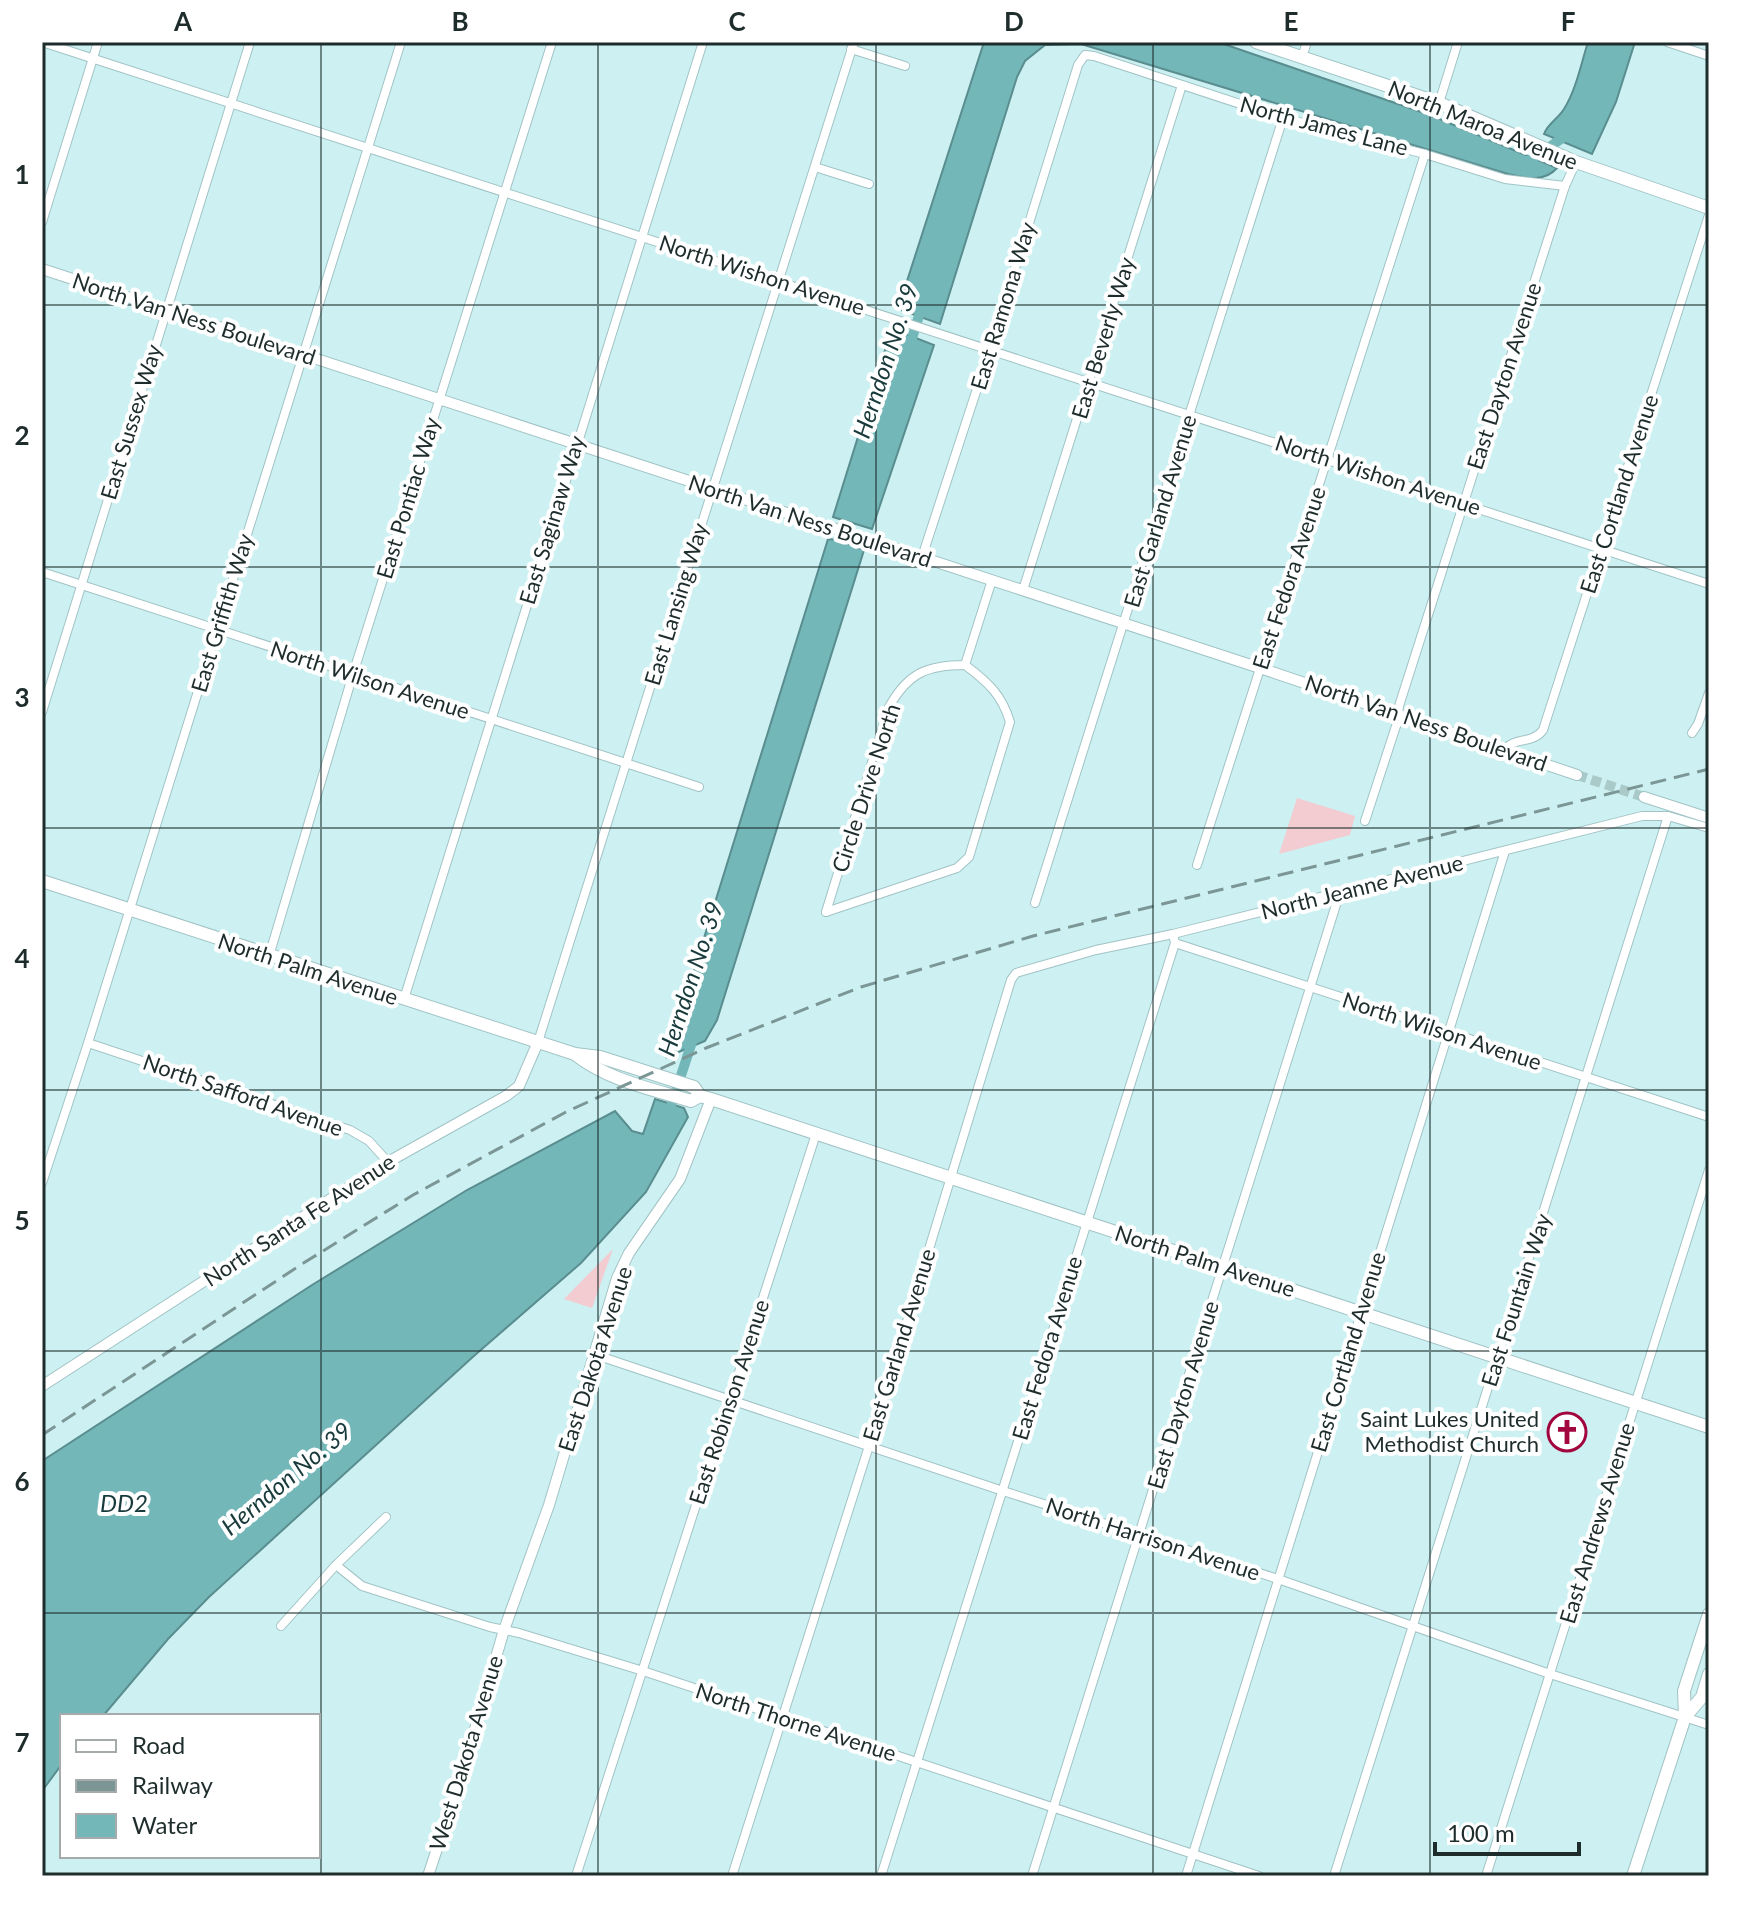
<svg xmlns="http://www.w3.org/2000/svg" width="1751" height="1918" viewBox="0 0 1751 1918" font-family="Lato,sans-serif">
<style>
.green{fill:#f2ccd0}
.water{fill:#74b7b9;stroke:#5a8d8f;stroke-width:2}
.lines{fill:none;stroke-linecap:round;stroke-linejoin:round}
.canal{stroke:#74b7b9;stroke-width:10}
.tertiary-tunnel{stroke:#aacaca;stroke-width:10;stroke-dasharray:10 5;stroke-linecap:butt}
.minor-casing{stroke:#a1c3c5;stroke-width:10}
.tertiary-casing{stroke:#a1c3c5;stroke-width:12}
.secondary-casing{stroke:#a1c3c5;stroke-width:14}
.minor{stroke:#fff;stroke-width:8}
.tertiary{stroke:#fff;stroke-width:10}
.secondary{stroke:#fff;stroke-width:12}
.rail{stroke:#7c9696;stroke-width:3;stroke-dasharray:16 8;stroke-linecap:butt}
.grid{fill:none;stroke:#1e2c2c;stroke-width:2;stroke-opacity:0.55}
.labels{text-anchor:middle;stroke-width:8;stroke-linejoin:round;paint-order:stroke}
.street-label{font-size:22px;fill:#1e2c2c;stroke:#fff}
.poi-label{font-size:22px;fill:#1e2c2c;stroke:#fff;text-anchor:end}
.water-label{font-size:24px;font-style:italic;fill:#183a3b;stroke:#fff}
.neatline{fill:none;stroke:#1e2c2c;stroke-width:3}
.grid-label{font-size:26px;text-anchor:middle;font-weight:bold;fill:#1e2c2c}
</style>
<rect width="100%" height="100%" fill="#cdf1f2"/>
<g class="green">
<path d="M 1297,798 L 1355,816 L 1350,835 L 1279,854 Z"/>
<path d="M 613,1249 L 592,1308 L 564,1299 Z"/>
</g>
<g class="water">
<path d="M 984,42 L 1218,42 L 1430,115 L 1557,168 C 1544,183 1525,178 1508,174 L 1081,44 L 1045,45 L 1025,61 L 1017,77 L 940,324 L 898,309 Z"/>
<path d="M 1588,42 L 1635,42 L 1616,102 L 1592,154 L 1544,134 C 1548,123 1558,119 1564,109 C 1576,90 1581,64 1588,42 Z"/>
<path d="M 891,331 L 903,333 L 934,345 L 872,529 L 833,517 Z"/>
<path d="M 828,539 L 839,540 L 864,550 L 717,1020 L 705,1041 L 667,1057 Z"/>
<path d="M 655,1099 L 684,1108 L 688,1117 L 646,1192 L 581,1263 L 475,1355 L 209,1597 L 168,1639 L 103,1716 L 62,1716 L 62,1764 L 42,1791 L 42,1461 L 312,1285 L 467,1190 L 615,1111 L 632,1131 L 643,1134 Z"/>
</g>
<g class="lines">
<g class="canal">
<path d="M 1521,164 L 1534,158 L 1568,134"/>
<path d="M 909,348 L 922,306"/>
<path d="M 668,1115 L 694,1036"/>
</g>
<path class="tertiary-tunnel" d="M 1577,775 L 1644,797"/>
<g class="minor-casing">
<g id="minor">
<path d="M 42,42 L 1709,584"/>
<path d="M 1667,42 L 1709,56"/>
<path d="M 851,49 L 905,66"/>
<path d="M 1302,57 L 1307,42"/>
<path d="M 1439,103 L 1458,42"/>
<path d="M 815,167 L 869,184"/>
<path d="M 42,222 L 98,42"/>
<path d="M 922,557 L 990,349 L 1078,65 L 1085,55 L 1094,56 L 1283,118 L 1425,154 L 1505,179 L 1565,186"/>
<path d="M 42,572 L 699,787"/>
<path d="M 1023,590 L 1182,85"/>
<path d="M 965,665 L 992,580"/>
<path d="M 42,712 L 250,42"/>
<path d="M 1692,733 L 1698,724 L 1709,693"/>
<path d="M 1505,749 C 1515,737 1533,744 1543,730 L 1709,215"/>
<path d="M 1365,821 L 1397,723 L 1399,706 L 1565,186 L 1576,162"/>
<path d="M 1197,865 L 1425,154"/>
<path d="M 1035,903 L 1283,118"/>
<path d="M 826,912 L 957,868 L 969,857 L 1010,722 C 1002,695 988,682 965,665"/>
<path d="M 826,912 L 889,707 C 908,673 927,665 965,665"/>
<path d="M 1175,943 L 1709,1117"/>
<path d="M 269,956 L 353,674 L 552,42"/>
<path d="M 404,999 L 703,42"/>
<path d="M 538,1042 L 854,42"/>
<path d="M 88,1043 L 350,1130 L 369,1141 L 388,1162"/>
<path d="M 42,1183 L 88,1043 L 401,42"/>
<path d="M 596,1355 L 1003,1491 L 1278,1579 L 1550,1674 L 1709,1725"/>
<path d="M 336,1565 L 362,1586 L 490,1627 L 519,1633 L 643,1671 L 1259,1876"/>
<path d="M 281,1626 L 336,1565 L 386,1517"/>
<path d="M 576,1876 L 816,1134"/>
<path d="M 732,1876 L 869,1446 L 1011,980 L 1016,973 L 1096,950 L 1173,934 L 1642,816 L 1668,816 L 1709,828"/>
<path d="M 881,1876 L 1175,943 L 1173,934"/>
<path d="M 1032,1876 L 1340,892"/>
<path d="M 1186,1876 L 1505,851"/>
<path d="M 1334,1876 L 1668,816"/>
<path d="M 1486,1876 L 1709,1170"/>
</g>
</g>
<g class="tertiary-casing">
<g id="tertiary">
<path d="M 42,269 L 1260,668 L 1577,775"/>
<path d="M 1644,797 L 1709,818"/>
<path d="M 42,1386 L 388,1162 L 506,1096 L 519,1086 L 538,1042"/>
<path d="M 428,1876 L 464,1767 L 504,1630 L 549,1505 L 617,1278 L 629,1253 L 680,1179 L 711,1099"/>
</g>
</g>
<g class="secondary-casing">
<g id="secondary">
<path d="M 1256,42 L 1439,103 L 1576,162 L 1709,208"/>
<path d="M 42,881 L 575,1054 L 600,1057 L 694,1087 L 700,1096 L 711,1099 L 1709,1427"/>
<path d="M 575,1054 C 607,1080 652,1089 691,1101 L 700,1096"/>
<path d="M 1685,1717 L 1702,1697 L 1709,1674"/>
<path d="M 1633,1876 L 1685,1717 L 1684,1691 L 1709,1614"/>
</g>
</g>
<use href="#minor" class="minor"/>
<use href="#tertiary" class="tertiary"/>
<use href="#secondary" class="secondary"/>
<path class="rail" d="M 42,1435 L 302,1264 L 413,1195 L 566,1112 L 706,1048 L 861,987 L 1033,936 L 1709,769"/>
</g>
<path class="grid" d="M 321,42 L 321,1876M 598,42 L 598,1876M 876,42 L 876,1876M 1153,42 L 1153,1876M 1430,42 L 1430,1876M 42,305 L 1709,305M 42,567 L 1709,567M 42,828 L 1709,828M 42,1090 L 1709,1090M 42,1351 L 1709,1351M 42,1613 L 1709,1613"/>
<defs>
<g id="church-ring" transform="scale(2)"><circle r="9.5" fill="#fff" stroke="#a2063f" stroke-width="1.5"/><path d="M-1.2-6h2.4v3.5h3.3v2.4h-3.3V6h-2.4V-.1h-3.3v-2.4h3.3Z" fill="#a2063f"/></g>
</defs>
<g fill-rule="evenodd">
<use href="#church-ring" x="1567" y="1432"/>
</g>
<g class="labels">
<g class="street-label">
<text transform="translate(1483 125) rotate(22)" y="8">North Maroa Avenue</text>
<text transform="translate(1324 126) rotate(15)" y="8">North James Lane</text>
<text transform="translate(762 275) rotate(18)" y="8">North Wishon Avenue</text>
<text transform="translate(1003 306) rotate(-73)" y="8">East Ramona Way</text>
<text transform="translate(194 319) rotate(18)" y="8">North Van Ness Boulevard</text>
<text transform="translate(1103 338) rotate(-73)" y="8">East Beverly Way</text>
<text transform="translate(1504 376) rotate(-72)" y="8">East Dayton Avenue</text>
<text transform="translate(131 422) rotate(-73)" y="8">East Sussex Way</text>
<text transform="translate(1378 475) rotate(18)" y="8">North Wishon Avenue</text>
<text transform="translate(1619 494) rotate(-72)" y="8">East Cortland Avenue</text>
<text transform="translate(408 498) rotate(-73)" y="8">East Pontiac Way</text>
<text transform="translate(1160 511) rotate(-73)" y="8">East Garland Avenue</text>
<text transform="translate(552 520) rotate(-73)" y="8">East Saginaw Way</text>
<text transform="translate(810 521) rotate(18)" y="8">North Van Ness Boulevard</text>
<text transform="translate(1289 578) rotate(-72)" y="8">East Fedora Avenue</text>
<text transform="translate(676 604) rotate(-73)" y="8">East Lansing Way</text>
<text transform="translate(222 613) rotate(-73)" y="8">East Griffith Way</text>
<text transform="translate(370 680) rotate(18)" y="8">North Wilson Avenue</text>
<text transform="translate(1426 723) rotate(19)" y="8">North Van Ness Boulevard</text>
<text transform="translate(866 788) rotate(-72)" y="8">Circle Drive North</text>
<text transform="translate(1362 887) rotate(-14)" y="8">North Jeanne Avenue</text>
<text transform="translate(308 969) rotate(18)" y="8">North Palm Avenue</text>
<text transform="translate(1442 1031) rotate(18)" y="8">North Wilson Avenue</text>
<text transform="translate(243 1095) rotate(19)" y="8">North Safford Avenue</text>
<text transform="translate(299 1220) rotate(-33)" y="8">North Santa Fe Avenue</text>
<text transform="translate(1205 1261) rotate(18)" y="8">North Palm Avenue</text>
<text transform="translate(1516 1300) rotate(-72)" y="8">East Fountain Way</text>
<text transform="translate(899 1345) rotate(-73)" y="8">East Garland Avenue</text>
<text transform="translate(1047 1348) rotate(-73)" y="8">East Fedora Avenue</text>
<text transform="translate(1348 1352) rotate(-73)" y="8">East Cortland Avenue</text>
<text transform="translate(595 1359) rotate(-72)" y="8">East Dakota Avenue</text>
<text transform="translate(1183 1395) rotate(-73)" y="8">East Dayton Avenue</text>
<text transform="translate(729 1402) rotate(-72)" y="8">East Robinson Avenue</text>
<text transform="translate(1597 1523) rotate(-73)" y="8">East Andrews Avenue</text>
<text transform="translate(1153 1539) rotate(18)" y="8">North Harrison Avenue</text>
<text transform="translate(796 1722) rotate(18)" y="8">North Thorne Avenue</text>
<text transform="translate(466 1753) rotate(-73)" y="8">West Dakota Avenue</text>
</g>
<g class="poi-label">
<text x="1539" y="1427">Saint Lukes United<tspan x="1539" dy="25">Methodist Church</tspan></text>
</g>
<g class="water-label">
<text transform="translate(886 361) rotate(-72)" y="8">Herndon No. 39</text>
<text transform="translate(691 979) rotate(-72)" y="8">Herndon No. 39</text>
<text transform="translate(287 1479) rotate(-40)" y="8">Herndon No. 39</text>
<text x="124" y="1512">DD2</text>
</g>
</g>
<rect width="1751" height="1918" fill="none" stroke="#ffffff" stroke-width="88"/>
<rect x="60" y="1714" width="260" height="144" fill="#ffffff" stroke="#a5abab" stroke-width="2"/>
<rect x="76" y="1740" width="40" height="12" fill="#ffffff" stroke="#a5abab" stroke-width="2"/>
<text x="132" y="1754" font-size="24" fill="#1e2c2c">Road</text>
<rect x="76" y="1780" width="40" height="12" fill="#7c9696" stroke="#a5abab" stroke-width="2"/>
<text x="132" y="1794" font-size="24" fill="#1e2c2c">Railway</text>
<rect x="76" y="1814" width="40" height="24" fill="#74b7b9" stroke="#a5abab" stroke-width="2"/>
<text x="132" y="1834" font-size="24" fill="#1e2c2c">Water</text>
<path d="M1435 1842v12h144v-12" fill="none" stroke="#1e2c2c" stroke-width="4"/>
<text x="1447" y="1842" font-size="24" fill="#1e2c2c" stroke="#ffffff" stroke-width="6" paint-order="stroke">100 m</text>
<rect x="44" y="44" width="1663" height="1830" class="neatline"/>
<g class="grid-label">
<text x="183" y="31">A</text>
<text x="460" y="31">B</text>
<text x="737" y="31">C</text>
<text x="1014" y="31">D</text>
<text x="1291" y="31">E</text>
<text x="1568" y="31">F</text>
<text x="22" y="184">1</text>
<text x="22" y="445">2</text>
<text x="22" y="707">3</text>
<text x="22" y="968">4</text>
<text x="22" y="1230">5</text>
<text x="22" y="1491">6</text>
<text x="22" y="1752">7</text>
</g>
</svg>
